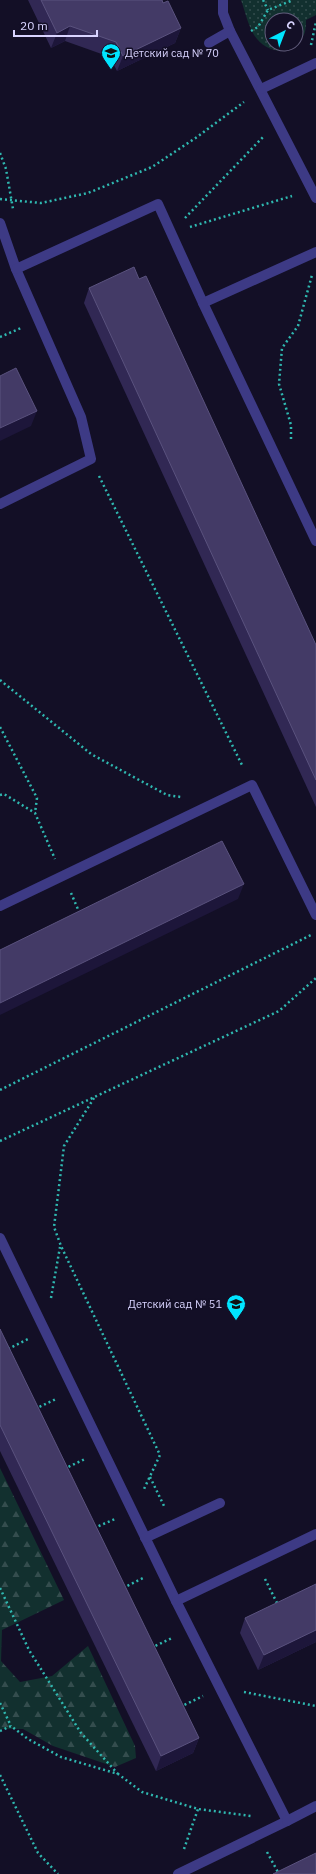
<svg xmlns="http://www.w3.org/2000/svg" width="316" height="1874" viewBox="0 0 316 1874" font-family="'IBM Plex Sans',sans-serif">
<style>
.forest{fill:url(#forest-firs)}
.park{fill:url(#park-dots);fill-rule:evenodd}
.lines{fill:none;stroke-linecap:round;stroke-linejoin:round}
.path{stroke:#2fb8b0;stroke-width:2.5;stroke-dasharray:2 3;stroke-linecap:butt}
.minor{stroke:#3d3a85;stroke-width:10}
.wall{fill:#312854}
.shaded-wall{fill:#1d163a}
.building{fill:#433a66;stroke:#5a527e}
.labels{text-anchor:middle;stroke-width:3;stroke-linejoin:round;paint-order:stroke}
.poi-label{font-size:11px;fill:#d9d4ff;stroke:#130f26;text-anchor:start}
</style>
<defs>
<pattern id="forest-firs" width="22" height="20" patternUnits="userSpaceOnUse"><rect width="22" height="20" fill="#12302f"/><path d="M5 1l3.5 6h-7zM16 11l3.5 6h-7z" fill="#344d4e"/></pattern>
<pattern id="park-dots" width="8" height="8" patternUnits="userSpaceOnUse"><rect width="8" height="8" fill="#12302f"/><path d="M2 2h.1M6 6h.1" fill="none" stroke="#344d4e" stroke-width="1.8" stroke-linecap="round"/></pattern>
</defs>
<rect width="100%" height="100%" fill="#130f26"/>
<path class="forest" d="M 0,1468 L 64,1600 L 2,1630 L 1,1661 L 20,1682 L 52,1676 L 88,1646 L 135,1746 L 136,1758 L 115,1767 L 53,1746 L 23,1729 L 0,1729 Z"/>
<path class="park" d="M 241,0 L 316,0 L 316,15 L 306,20 C 306,24 306,28 305,32 C 296,58 267,55 254,35 C 248,25 245,11 241,0 ZM 272,20 L 296,20 L 296,44 L 272,44 Z"/>
<g class="lines">
<g class="path">
<path d="M 263,0 L 268,10"/>
<path d="M 251,31 L 258,27 L 268,10 L 293,0"/>
<path d="M 311,45 L 316,22"/>
<path d="M 0,153 L 6,169 L 13,209"/>
<path d="M 0,199 L 41,203 L 88,193 L 152,167 L 197,137 L 244,102"/>
<path d="M 185,218 L 263,137"/>
<path d="M 190,227 L 292,196"/>
<path d="M 0,337 L 21,328"/>
<path d="M 291,439 L 291,425 L 279,384 L 282,348 L 298,326 L 312,275"/>
<path d="M 99,476 L 243,767"/>
<path d="M 0,680 L 91,754 L 167,795 L 181,797"/>
<path d="M 0,727 L 37,798 L 35,813"/>
<path d="M 0,795 L 4,794 L 35,813 L 55,859"/>
<path d="M 71,893 L 80,914"/>
<path d="M 0,1090 L 311,935"/>
<path d="M 94,1098 L 64,1146 L 54,1227 L 61,1246 L 160,1455 L 144,1489"/>
<path d="M 0,1141 L 279,1011 L 316,978"/>
<path d="M 51,1298 L 60,1247"/>
<path d="M 8,1349 L 28,1339"/>
<path d="M 35,1409 L 56,1399"/>
<path d="M 64,1469 L 85,1459"/>
<path d="M 150,1477 L 165,1508"/>
<path d="M 94,1528 L 115,1519"/>
<path d="M 265,1579 L 278,1605"/>
<path d="M 0,1588 L 29,1650 L 81,1733 L 118,1774"/>
<path d="M 123,1588 L 143,1578"/>
<path d="M 151,1648 L 172,1638"/>
<path d="M 244,1692 L 316,1706"/>
<path d="M 0,1703 L 11,1726"/>
<path d="M 180,1707 L 203,1696"/>
<path d="M 0,1731 L 11,1726 L 28,1739 L 61,1757 L 118,1774 L 142,1792 L 198,1809 L 251,1816"/>
<path d="M 0,1775 L 38,1853 L 58,1874"/>
<path d="M 184,1849 L 198,1809"/>
<path d="M 267,1852 L 279,1874"/>
</g>
<g class="minor">
<path d="M 223,0 L 223,13 L 230,31 L 316,198"/>
<path d="M 209,43 L 230,31"/>
<path d="M 261,89 L 316,63"/>
<path d="M 0,223 L 16,269 L 81,417 L 91,459 L 0,504"/>
<path d="M 16,269 L 158,204 L 203,303 L 316,252"/>
<path d="M 203,303 L 316,541"/>
<path d="M 0,906 L 252,785 L 316,915"/>
<path d="M 0,1238 L 176,1601 L 287,1821 L 178,1874"/>
<path d="M 145,1538 L 220,1503"/>
<path d="M 176,1601 L 316,1534"/>
<path d="M 287,1821 L 316,1806"/>
</g>
</g>
<g class="wall">
<path d="M 28,0 L 162,0 L 181,28 L 175,43 L 117,71 L 110,57 L 65,41 L 51,48 Z"/>
<path d="M 89,288 L 316,645 L 316,807 L 84,303 Z"/>
<path d="M 0,1329 L 199,1738 L 193,1753 L 156,1771 L 0,1451 Z"/>
<path d="M 316,1584 L 316,1642 L 258,1670 L 240,1633 L 245,1618 Z"/>
</g>
<g class="shaded-wall">
<path d="M 70,26 L 65,41 L 51,48 L 57,33 Z"/>
<path d="M 181,28 L 175,43 L 117,71 L 123,56 Z"/>
<path d="M 37,411 L 31,426 L 0,441 L 0,428 Z"/>
<path d="M 244,884 L 238,899 L 0,1015 L 0,1003 Z"/>
<path d="M 316,1630 L 316,1642 L 258,1670 L 264,1655 Z"/>
<path d="M 199,1738 L 193,1753 L 156,1771 L 161,1756 Z"/>
</g>
<g class="building">
<path d="M 41,0 L 162,0 L 163,3 L 168,1 L 181,28 L 123,56 L 116,42 L 70,26 L 57,33 Z"/>
<path d="M 134,267 L 139,279 L 146,276 L 316,645 L 316,780 L 89,288 Z"/>
<path d="M 16,368 L 37,411 L 0,428 L 0,376 Z"/>
<path d="M 222,841 L 244,884 L 0,1003 L 0,950 Z"/>
<path d="M 0,1329 L 199,1738 L 161,1756 L 0,1425 Z"/>
<path d="M 316,1584 L 316,1630 L 264,1655 L 245,1618 Z"/>
<path d="M 316,1853 L 316,1874 L 273,1874 Z"/>
</g>
<defs>
<g id="school-pin" transform="scale(1)"><path d="M0 17L-7.5 6A9.5 9.5 0 1 1 7.5 6Z" fill="#00e5ff" stroke="#130f26"/><path d="M0-5L7-2L0 1L-7-2ZM-4 1L0 2.5L4 1V4Q0 6-4 4Z" fill="#111"/></g>
</defs>
<g fill-rule="evenodd">
<use href="#school-pin" x="111" y="53"/>
<use href="#school-pin" x="236" y="1304"/>
</g>
<g class="labels">
<g class="poi-label">
<text x="125" y="57">Детский сад № 70</text>
<text x="222" y="1308" text-anchor="end">Детский сад № 51</text>
</g>
</g>
<g transform="translate(284 32) rotate(42)"><circle r="19" fill="#130f26" stroke="#625e7d"/>
<path d="M0-3L7 15L0 10L-7 15Z" fill="#00e5ff"/>
<text y="-6" font-size="11" font-weight="bold" text-anchor="middle" fill="#d9d4ff">С</text>
</g>
<path d="M14 30v6h83v-6" fill="none" stroke="#d9d4ff" stroke-width="2"/>
<text x="20" y="30" font-size="12" fill="#d9d4ff" stroke="#130f26" stroke-width="3" paint-order="stroke">20 m</text>
</svg>
